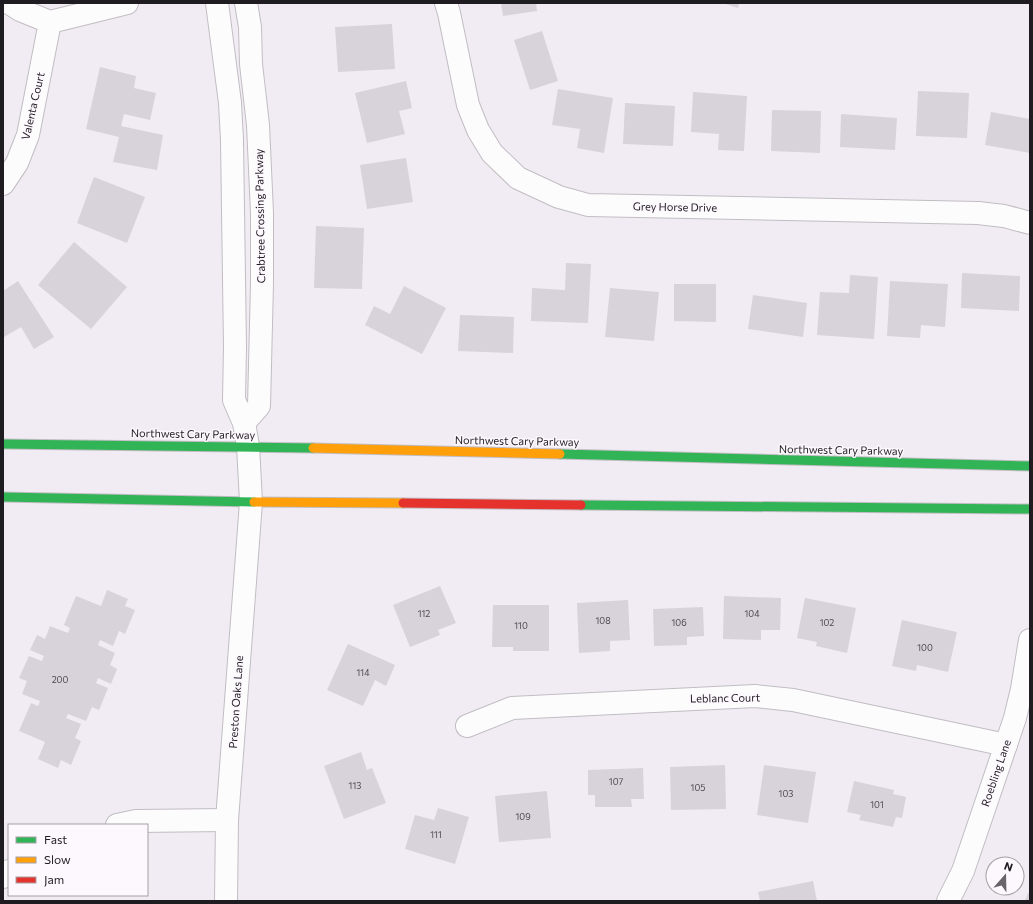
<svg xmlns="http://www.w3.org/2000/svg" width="1033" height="904" viewBox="0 0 1033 904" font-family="Commissioner,sans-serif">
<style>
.building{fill:#d8d2db}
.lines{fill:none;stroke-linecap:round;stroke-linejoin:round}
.street-casing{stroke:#c1bdc3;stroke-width:24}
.fast-casing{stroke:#c1bdc3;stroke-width:11}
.slow-casing{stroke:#c1bdc3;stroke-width:11}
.jam-casing{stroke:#c1bdc3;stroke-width:11}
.street{stroke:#fdfcfd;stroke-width:22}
.fast{stroke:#30b455;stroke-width:9}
.slow{stroke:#ff9f0a;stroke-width:9}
.jam{stroke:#e5322d;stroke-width:9}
.labels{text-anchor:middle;stroke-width:3;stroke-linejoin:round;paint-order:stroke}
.number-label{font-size:9px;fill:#4e4a50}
.street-label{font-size:11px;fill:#1f1c21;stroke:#fcf8fe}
</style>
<rect width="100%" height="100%" fill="#f1ecf3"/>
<g class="building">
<path d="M 501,3 L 536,3 L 537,11 L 503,16 Z"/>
<path d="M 723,3 L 739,3 L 738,8 Z"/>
<path d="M 392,24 L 395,69 L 338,72 L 335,27 Z"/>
<path d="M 542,31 L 558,81 L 530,90 L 514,40 Z"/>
<path d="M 100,67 L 136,76 L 134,88 L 156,93 L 150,120 L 124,114 L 121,126 L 163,135 L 157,170 L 113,162 L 119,137 L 86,129 Z"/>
<path d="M 406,81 L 412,108 L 399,111 L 405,134 L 367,143 L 355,93 Z"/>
<path d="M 558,89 L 613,98 L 604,153 L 577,148 L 580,129 L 552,125 Z"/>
<path d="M 918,91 L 969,93 L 967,138 L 916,136 Z"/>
<path d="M 693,92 L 747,96 L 744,151 L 718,150 L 719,134 L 691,132 Z"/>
<path d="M 625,103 L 675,106 L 673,146 L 623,144 Z"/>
<path d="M 772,110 L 821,111 L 820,153 L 771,151 Z"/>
<path d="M 991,112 L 1030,119 L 1030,153 L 985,145 Z"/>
<path d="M 841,114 L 897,118 L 895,150 L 840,147 Z"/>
<path d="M 406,158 L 413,202 L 367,209 L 360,165 Z"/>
<path d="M 94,177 L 145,197 L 127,243 L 77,223 Z"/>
<path d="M 316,226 L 364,228 L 362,289 L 314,288 Z"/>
<path d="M 74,242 L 127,287 L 91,329 L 38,285 Z"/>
<path d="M 566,263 L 591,264 L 588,323 L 531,321 L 532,288 L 565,290 Z"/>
<path d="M 962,273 L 1020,276 L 1019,311 L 961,308 Z"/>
<path d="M 850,275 L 878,277 L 874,339 L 817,335 L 820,292 L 849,293 Z"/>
<path d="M 18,281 L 54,337 L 34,349 L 21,327 L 4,337 L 3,335 L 3,291 Z"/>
<path d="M 890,281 L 948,284 L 945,327 L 921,325 L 920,338 L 887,336 Z"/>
<path d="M 674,284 L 716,284 L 716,322 L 674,321 Z"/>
<path d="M 404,286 L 446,308 L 422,354 L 365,325 L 374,306 L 390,314 Z"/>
<path d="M 610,288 L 659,292 L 654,341 L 605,337 Z"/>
<path d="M 753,295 L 807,303 L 803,337 L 748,329 Z"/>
<path d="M 460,315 L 514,317 L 513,353 L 458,351 Z"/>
<path d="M 440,586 L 456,623 L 438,630 L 440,635 L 410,647 L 393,605 Z"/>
<path d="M 107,590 L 128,599 L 125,606 L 135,610 L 125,634 L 119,631 L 113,646 L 100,640 L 98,645 L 115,653 L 110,665 L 117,669 L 111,684 L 98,678 L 96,683 L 108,688 L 99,710 L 92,707 L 86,721 L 68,714 L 66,718 L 81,724 L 75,738 L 81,741 L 71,765 L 61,760 L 58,768 L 38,759 L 45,742 L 19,731 L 31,703 L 38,706 L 40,701 L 22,694 L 27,681 L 19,678 L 29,656 L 42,661 L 44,656 L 30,650 L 37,635 L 45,639 L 50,626 L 68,633 L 70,628 L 64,625 L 76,596 L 101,606 Z"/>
<path d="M 724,596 L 781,598 L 780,630 L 761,630 L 761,640 L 723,639 Z"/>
<path d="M 805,598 L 856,608 L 847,653 L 816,646 L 817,642 L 797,638 Z"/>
<path d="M 628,600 L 630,640 L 610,641 L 610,651 L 579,653 L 577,603 Z"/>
<path d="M 493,605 L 549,605 L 549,651 L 513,651 L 513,647 L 492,647 Z"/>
<path d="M 703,607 L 704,636 L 687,637 L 687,645 L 654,646 L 653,609 Z"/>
<path d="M 902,620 L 957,632 L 948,672 L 917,665 L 916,671 L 892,666 Z"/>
<path d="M 348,644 L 395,665 L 386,686 L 375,680 L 363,706 L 327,690 Z"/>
<path d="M 361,752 L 367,770 L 372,768 L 386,803 L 344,819 L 324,766 Z"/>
<path d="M 725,765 L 726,809 L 671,810 L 670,767 Z"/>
<path d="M 764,765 L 816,772 L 808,823 L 757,815 Z"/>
<path d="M 643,768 L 644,799 L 631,799 L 632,807 L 595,807 L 595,795 L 588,795 L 588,770 Z"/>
<path d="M 854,781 L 894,790 L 893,794 L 906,797 L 902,818 L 896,817 L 893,827 L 859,820 L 861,815 L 847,812 Z"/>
<path d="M 547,791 L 551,838 L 499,842 L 495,796 Z"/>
<path d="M 438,808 L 469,817 L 455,864 L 405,849 L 415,815 L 434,820 Z"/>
<path d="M 813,881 L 817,901 L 760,901 L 758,892 Z"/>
<path d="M 1028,893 L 1030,893 L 1030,901 L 1025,901 Z"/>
</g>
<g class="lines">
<g class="street-casing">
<g id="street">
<path d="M 9,3 L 20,10 L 50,22 L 127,3"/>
<path d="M 217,3 L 230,103 L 232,140 L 235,347 L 234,400 L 244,423 L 248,446 L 251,502 L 227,820 L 226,901"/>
<path d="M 446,3 L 449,13 L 468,105 L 478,130 L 492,153 L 518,178 L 559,197 L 588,205 L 978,213 L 1004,216 L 1030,223"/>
<path d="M 3,184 L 17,163 L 28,135 L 50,22"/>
<path d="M 244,423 L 259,406 L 262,283 L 262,213 L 258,125 L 251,64 L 250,27 L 246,3"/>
<path d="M 467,726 L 512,708 L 755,696 L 793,700 L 1006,745"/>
<path d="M 117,825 L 136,821 L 227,820"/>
<path d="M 3,877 L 9,871"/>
<path d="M 948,901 L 963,871 L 1015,718 L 1022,689 L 1030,640"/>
</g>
</g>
<g class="fast-casing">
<g id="fast">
<path d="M 3,444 L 313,448"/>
<path d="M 560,454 L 1030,466"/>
<path d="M 3,497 L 254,502"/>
<path d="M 581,505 L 1030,509"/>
</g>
</g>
<g class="slow-casing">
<g id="slow">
<path d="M 313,448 L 560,454"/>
<path d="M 254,502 L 403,503"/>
</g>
</g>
<g class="jam-casing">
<path id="jam" d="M 403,503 L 581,505"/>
</g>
<use href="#street" class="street"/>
<use href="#fast" class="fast"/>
<use href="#slow" class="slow"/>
<use href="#jam" class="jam"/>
</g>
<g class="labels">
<g class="number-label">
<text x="424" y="617">112</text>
<text x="752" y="617">104</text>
<text x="603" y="624">108</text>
<text x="679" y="626">106</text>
<text x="827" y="626">102</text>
<text x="521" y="629">110</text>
<text x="925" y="651">100</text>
<text x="363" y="676">114</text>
<text x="60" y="683">200</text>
<text x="616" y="785">107</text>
<text x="355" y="789">113</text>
<text x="698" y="791">105</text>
<text x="786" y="797">103</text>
<text x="877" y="808">101</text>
<text x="523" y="820">109</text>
<text x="436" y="838">111</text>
</g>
<g class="street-label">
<text transform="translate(33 106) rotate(-77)" y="4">Valenta Court</text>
<text transform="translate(675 207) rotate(1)" y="4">Grey Horse Drive</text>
<text transform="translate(260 216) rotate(-91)" y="4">Crabtree Crossing Parkway</text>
<text transform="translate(193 434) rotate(1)" y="4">Northwest Cary Parkway</text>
<text transform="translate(517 441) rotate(1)" y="4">Northwest Cary Parkway</text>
<text transform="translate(841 450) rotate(1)" y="4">Northwest Cary Parkway</text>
<text transform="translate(725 698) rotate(-1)" y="4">Leblanc Court</text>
<text transform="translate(236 702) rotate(-86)" y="4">Preston Oaks Lane</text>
<text transform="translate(996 773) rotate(-71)" y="4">Roebling Lane</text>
</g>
</g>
<rect width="1033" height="904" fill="none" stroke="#1f1c21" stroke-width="8"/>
<rect x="8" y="824" width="140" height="72" fill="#fcf8fe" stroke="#a4a0a6"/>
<rect x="16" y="837" width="20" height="6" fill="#30b455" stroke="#a4a0a6"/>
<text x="44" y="844" font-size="12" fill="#1f1c21">Fast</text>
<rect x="16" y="857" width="20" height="6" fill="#ff9f0a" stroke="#a4a0a6"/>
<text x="44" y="864" font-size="12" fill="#1f1c21">Slow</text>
<rect x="16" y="877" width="20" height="6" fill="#e5322d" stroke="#a4a0a6"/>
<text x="44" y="884" font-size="12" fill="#1f1c21">Jam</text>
<g transform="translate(1005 876) rotate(20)"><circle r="19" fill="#fcf8fe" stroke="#a4a0a6"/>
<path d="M0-3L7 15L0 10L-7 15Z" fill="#68656a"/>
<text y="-6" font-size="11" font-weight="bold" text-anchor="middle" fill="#1f1c21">N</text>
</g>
</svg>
